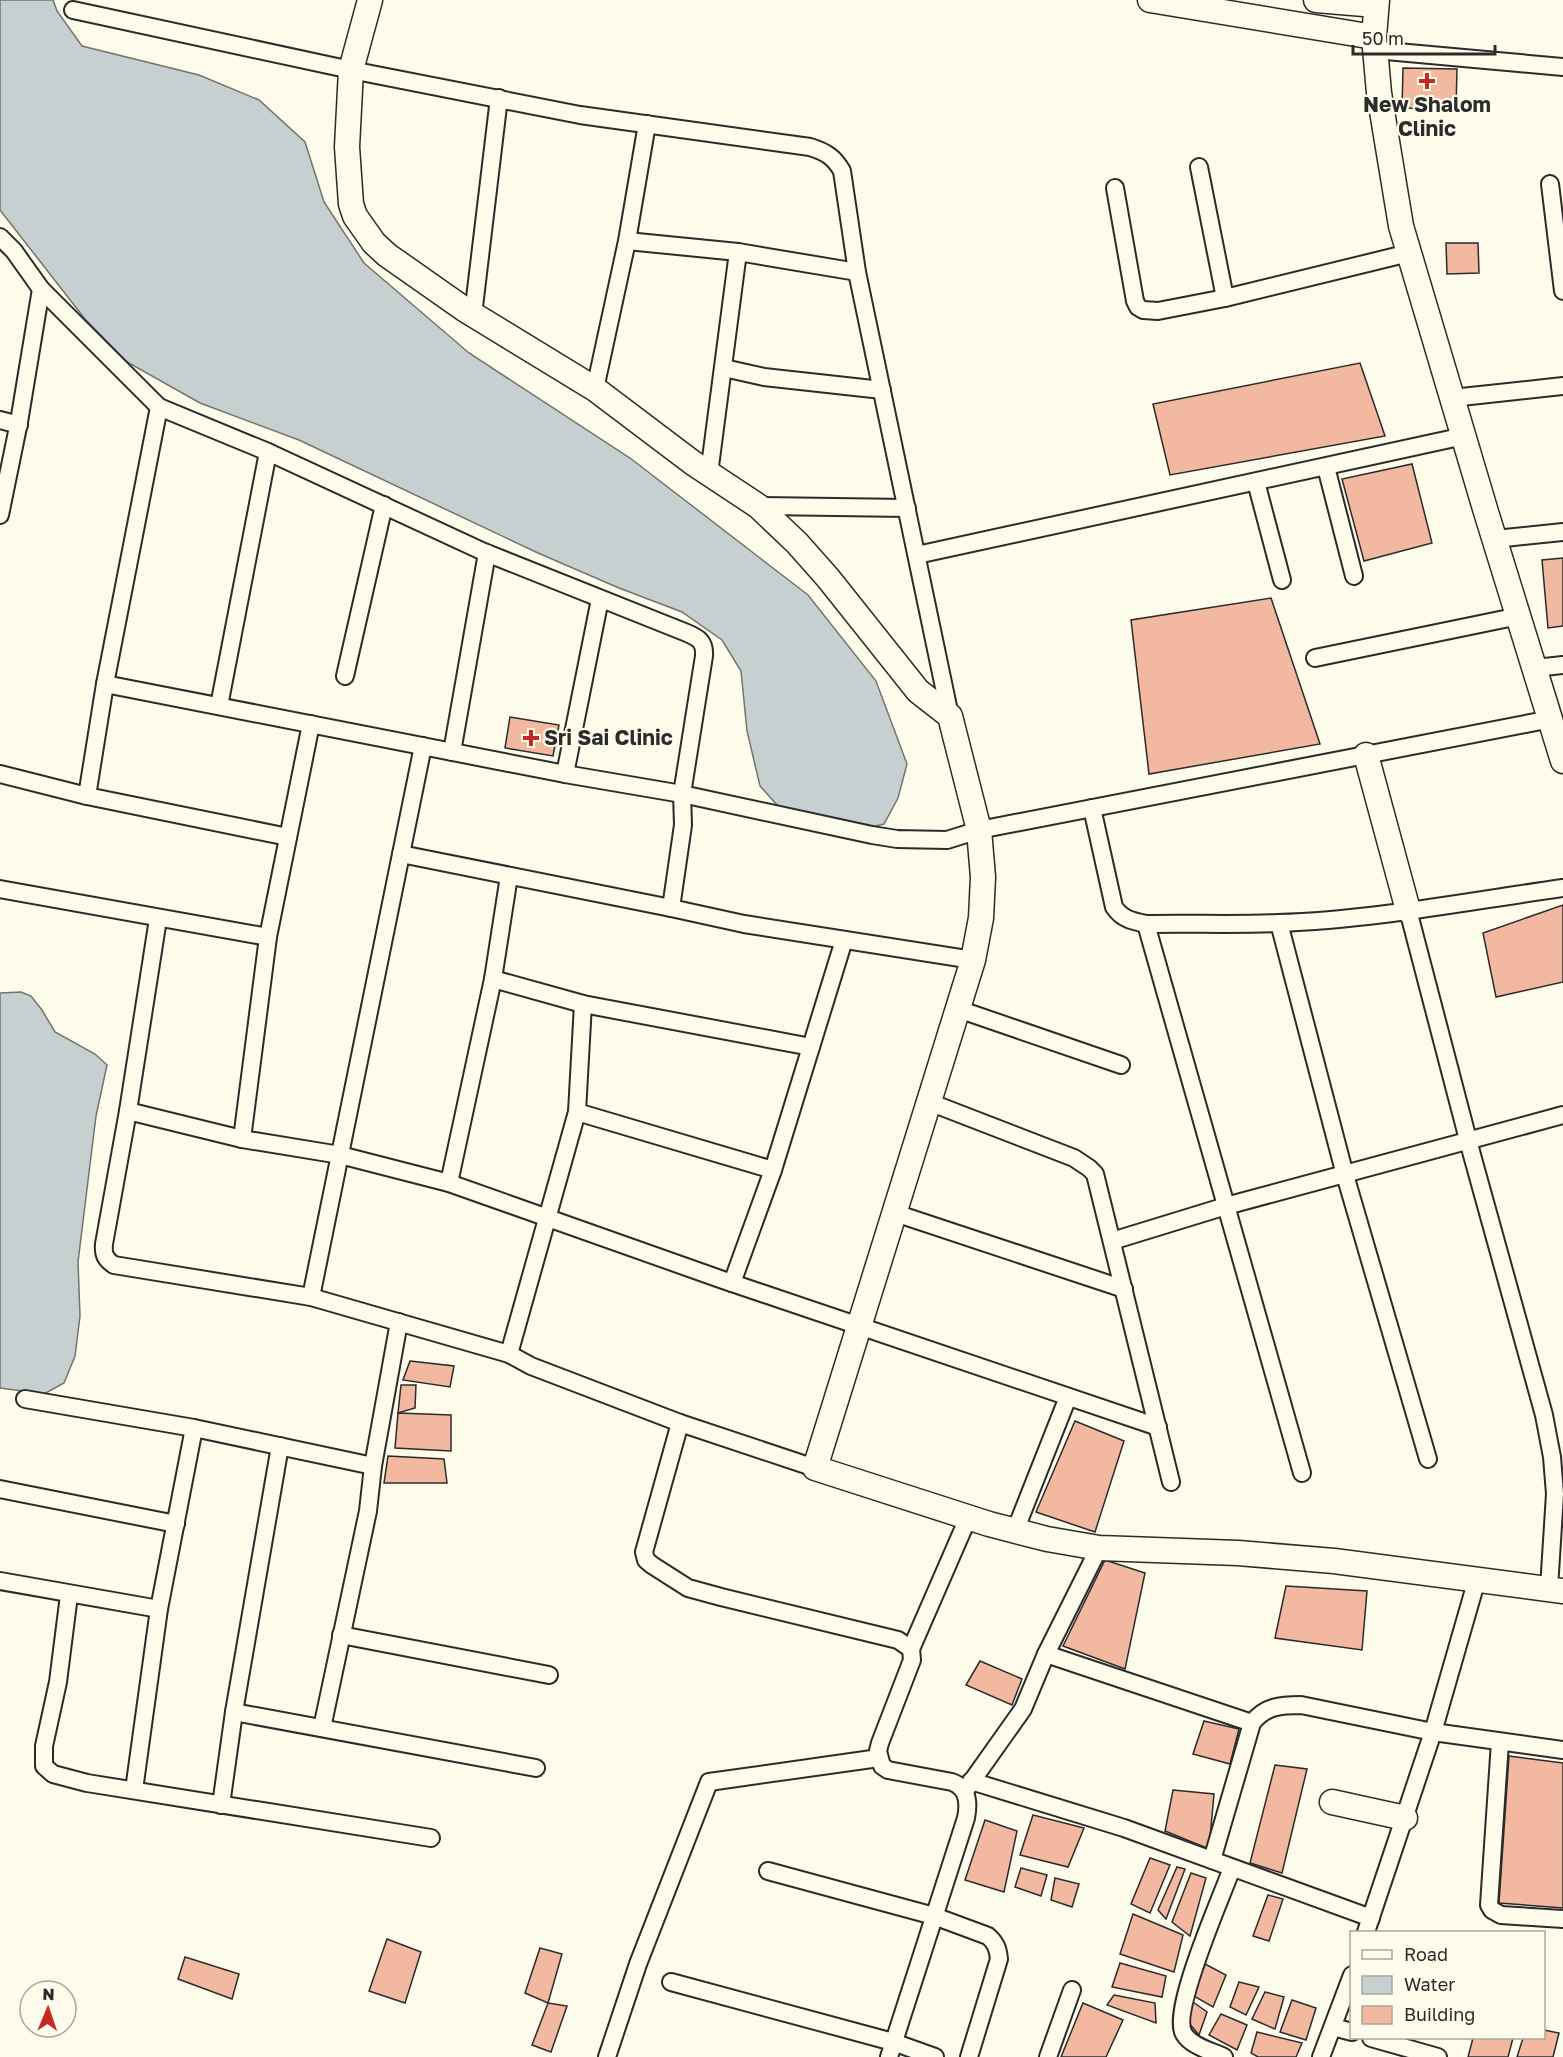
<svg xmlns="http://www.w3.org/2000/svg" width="1563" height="2057" viewBox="0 0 1563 2057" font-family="'Golos Text',sans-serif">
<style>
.water{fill:#c7d0d0;stroke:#74746e;stroke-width:1.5}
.building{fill:#f2b8a0;stroke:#2b2b2b;stroke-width:1.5}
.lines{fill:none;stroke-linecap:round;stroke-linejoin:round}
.street-casing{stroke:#2b2b2b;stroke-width:20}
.secondary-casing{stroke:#2b2b2b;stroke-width:27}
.street{stroke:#fdfbea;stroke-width:16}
.secondary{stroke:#fdfbea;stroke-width:24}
.poi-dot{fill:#c62828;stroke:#fdfbea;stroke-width:2}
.labels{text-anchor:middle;stroke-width:4.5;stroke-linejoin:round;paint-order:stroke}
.poi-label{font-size:21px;font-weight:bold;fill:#2b2b2b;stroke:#fdfbea}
</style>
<rect width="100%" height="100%" fill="#fdfbea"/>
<g class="water">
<path d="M 0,0 L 53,0 L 57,11 L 82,46 L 199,75 L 259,100 L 305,142 L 324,202 L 364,263 L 469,353 L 630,458 L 808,595 L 876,681 L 907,764 L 898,798 L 884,824 L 858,830 L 786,815 L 760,786 L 747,731 L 741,671 L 722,640 L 682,612 L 619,588 L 538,553 L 299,440 L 200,403 L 127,362 L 85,319 L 0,210 Z"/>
<path d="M 21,992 L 31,996 L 42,1010 L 55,1032 L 95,1054 L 107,1065 L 96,1116 L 78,1262 L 80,1316 L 75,1356 L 64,1383 L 44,1394 L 0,1388 L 0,993 Z"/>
</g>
<g class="building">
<path d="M 1403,68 L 1457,69 L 1456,109 L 1402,108 Z"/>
<path d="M 1446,243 L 1478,243 L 1479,273 L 1447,274 Z"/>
<path d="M 1360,363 L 1385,436 L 1170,475 L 1153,404 Z"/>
<path d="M 1412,464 L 1432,543 L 1364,561 L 1342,479 Z"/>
<path d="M 1563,558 L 1563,626 L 1548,628 L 1542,560 Z"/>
<path d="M 1271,598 L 1320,744 L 1149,774 L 1131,620 Z"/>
<path d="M 510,717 L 559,725 L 553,756 L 505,748 Z"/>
<path d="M 1563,905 L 1563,982 L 1496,997 L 1483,933 Z"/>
<path d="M 410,1361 L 454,1366 L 450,1387 L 403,1380 Z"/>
<path d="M 401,1385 L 416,1385 L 415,1408 L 398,1413 Z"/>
<path d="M 398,1413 L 451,1415 L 451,1451 L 395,1448 Z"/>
<path d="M 1075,1421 L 1124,1441 L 1095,1532 L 1036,1512 Z"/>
<path d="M 388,1456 L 444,1459 L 447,1483 L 384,1483 Z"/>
<path d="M 1105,1560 L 1145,1573 L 1125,1669 L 1063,1646 Z"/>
<path d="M 1286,1586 L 1367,1591 L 1362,1650 L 1275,1638 Z"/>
<path d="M 980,1661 L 1022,1679 L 1012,1705 L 966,1685 Z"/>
<path d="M 1204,1721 L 1239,1729 L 1230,1764 L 1193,1754 Z"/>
<path d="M 1509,1756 L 1563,1763 L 1563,1908 L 1499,1903 Z"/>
<path d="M 1275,1765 L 1307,1769 L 1282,1873 L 1250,1863 Z"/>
<path d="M 1173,1790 L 1214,1794 L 1209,1849 L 1165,1831 Z"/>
<path d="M 1033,1815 L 1084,1828 L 1068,1867 L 1020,1855 Z"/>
<path d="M 985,1820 L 1017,1831 L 1004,1892 L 965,1880 Z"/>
<path d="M 1150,1858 L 1170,1865 L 1150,1913 L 1131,1904 Z"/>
<path d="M 1177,1867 L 1185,1869 L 1166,1919 L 1158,1910 Z"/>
<path d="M 1021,1868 L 1047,1875 L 1041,1896 L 1015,1887 Z"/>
<path d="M 1191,1873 L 1206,1878 L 1190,1936 L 1172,1922 Z"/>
<path d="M 1055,1878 L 1079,1884 L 1072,1907 L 1051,1900 Z"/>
<path d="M 1268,1895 L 1283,1899 L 1269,1941 L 1253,1936 Z"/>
<path d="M 1133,1914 L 1183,1935 L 1174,1972 L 1120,1954 Z"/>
<path d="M 387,1939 L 421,1952 L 405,2003 L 369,1991 Z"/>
<path d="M 540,1948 L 562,1954 L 548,2003 L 525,1993 Z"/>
<path d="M 185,1957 L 239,1974 L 232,1999 L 178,1979 Z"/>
<path d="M 1120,1963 L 1166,1976 L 1162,1997 L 1112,1987 Z"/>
<path d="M 1205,1964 L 1226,1975 L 1213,2007 L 1192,1995 Z"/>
<path d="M 1239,1982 L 1259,1987 L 1246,2015 L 1230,2007 Z"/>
<path d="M 1265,1992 L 1284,1997 L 1275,2029 L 1252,2019 Z"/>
<path d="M 1114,1995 L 1155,2003 L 1156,2023 L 1107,2005 Z"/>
<path d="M 1292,2000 L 1316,2008 L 1306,2040 L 1280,2032 Z"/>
<path d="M 1193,2002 L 1207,2012 L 1199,2035 L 1188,2022 Z"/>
<path d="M 548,2003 L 567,2006 L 551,2052 L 532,2045 Z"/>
<path d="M 1083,2003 L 1123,2020 L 1106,2057 L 1061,2057 Z"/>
<path d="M 1221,2014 L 1247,2025 L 1237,2050 L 1209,2035 Z"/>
<path d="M 1544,2030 L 1559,2033 L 1553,2057 L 1517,2057 L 1523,2038 L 1544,2038 Z"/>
<path d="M 1257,2032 L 1302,2043 L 1296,2057 L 1258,2057 L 1251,2053 Z"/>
<path d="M 1473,2038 L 1513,2038 L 1508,2057 L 1468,2057 Z"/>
</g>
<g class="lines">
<g class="street-casing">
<g id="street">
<path d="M 73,10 L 351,70 L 580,115 L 810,147 C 826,152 834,157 842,171 L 857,272 L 950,716"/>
<path d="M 1375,50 L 1563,67"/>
<path d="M 1199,167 L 1225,298"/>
<path d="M 1550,184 L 1563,291"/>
<path d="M 1115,188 L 1135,301 L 1138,307 L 1143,310 L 1158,311 L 1225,298 L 1409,253"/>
<path d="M 0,237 L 14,251 L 41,289 L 159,407 L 268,452 L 484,552 L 687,633 C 699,638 705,642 704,656 L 682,794 L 683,825 L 671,908"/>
<path d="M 627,241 L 738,252 L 857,272"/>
<path d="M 473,315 L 499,98"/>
<path d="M 724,368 L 764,377 L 882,390"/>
<path d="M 595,389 L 627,241 L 647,124"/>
<path d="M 1452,398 L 1563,386"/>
<path d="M 0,420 L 19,425"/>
<path d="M 1326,467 L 1354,576"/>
<path d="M 709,474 L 738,252"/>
<path d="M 1256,482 L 1282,580"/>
<path d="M 758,506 L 907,508"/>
<path d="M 0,515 L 19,422 L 41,289"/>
<path d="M 1495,539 L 1563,532"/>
<path d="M 917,555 L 1464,436"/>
<path d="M 1315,658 L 1519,616"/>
<path d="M 1535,668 L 1563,665"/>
<path d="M 345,676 L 384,505"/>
<path d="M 105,684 L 565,774 L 682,794 L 872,835 L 897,839 L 947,840 L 979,830 L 1551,719"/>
<path d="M 219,706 L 268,452"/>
<path d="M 452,752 L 487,553"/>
<path d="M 0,774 L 87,796 L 288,837"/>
<path d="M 565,774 L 600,599"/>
<path d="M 87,796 L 105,684 L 159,407"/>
<path d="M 1092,808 L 1114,907 C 1122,919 1132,921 1146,924 C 1190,923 1234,925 1278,923 C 1372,920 1470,901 1563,888"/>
<path d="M 401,854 L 671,908 L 744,924 L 973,960"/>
<path d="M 0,889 L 268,937"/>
<path d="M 1408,910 L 1472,1155 L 1544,1415 L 1552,1457 L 1555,1494 L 1549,1588"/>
<path d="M 158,919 L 128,1111 L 104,1244 C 103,1254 105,1259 114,1265 L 311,1297 L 509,1354 L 531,1366 L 680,1423 L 815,1468"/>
<path d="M 1279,923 L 1345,1175 L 1428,1459"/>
<path d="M 1146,924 L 1302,1473"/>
<path d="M 493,979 L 583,1004 L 811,1047"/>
<path d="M 958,1009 L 1121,1065"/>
<path d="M 929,1102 L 1074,1158 L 1089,1168 L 1095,1174 L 1171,1482"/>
<path d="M 128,1111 L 242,1139 L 340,1155 L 449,1183 L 723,1280 L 1158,1427"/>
<path d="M 577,1112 L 773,1170"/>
<path d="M 242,1139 L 268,937 L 311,724"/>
<path d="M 449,1183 L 493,979 L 509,876"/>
<path d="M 895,1213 L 1124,1289"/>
<path d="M 1112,1241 L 1226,1206 L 1563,1115"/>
<path d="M 732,1283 L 773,1170 L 844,940"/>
<path d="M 311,1297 L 423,746"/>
<path d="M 509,1354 L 577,1112 L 583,1004"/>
<path d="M 25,1399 L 194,1428 L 373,1466"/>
<path d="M 680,1423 L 644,1552 L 646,1560 L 652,1565 L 688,1588 L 721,1597 L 898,1640 L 911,1649 L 912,1660 L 880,1743 L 878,1751 L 882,1766 L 888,1770 L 952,1782 C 968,1788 969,1803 966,1818 L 889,2057"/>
<path d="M 0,1489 L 176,1524"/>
<path d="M 1015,1531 L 1068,1397"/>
<path d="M 0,1581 L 159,1609"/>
<path d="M 69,1595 L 58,1682 L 44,1746 L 44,1766 L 53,1774 L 87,1783 L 431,1838"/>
<path d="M 341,1635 L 549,1675"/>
<path d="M 911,1649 L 968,1518"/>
<path d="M 1046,1654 L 1252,1723"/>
<path d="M 234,1712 L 536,1768"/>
<path d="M 322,1728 L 368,1511 L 373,1466 L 399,1322"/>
<path d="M 1500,1742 L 1489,1905 L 1492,1910 L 1501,1915 L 1563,1919"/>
<path d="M 971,1781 L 1124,1828 L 1371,1918"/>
<path d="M 967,1788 L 1023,1709 L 1046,1654 L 1099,1548"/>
<path d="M 134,1790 L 159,1609 L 194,1428"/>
<path d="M 221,1805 L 234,1712 L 280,1446"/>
<path d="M 1212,1860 L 1252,1723 C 1265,1706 1281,1705 1301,1705 L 1433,1732 L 1563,1750"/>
<path d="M 768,1871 L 934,1916 L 988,1936 C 996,1943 998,1949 999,1959 L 969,2057"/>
<path d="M 1366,1932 L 1433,1732 L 1477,1579"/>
<path d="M 671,1982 L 893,2042 L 935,2057"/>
<path d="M 1333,2027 L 1352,2032"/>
<path d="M 1371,2038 L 1438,2057"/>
<path d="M 607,2057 L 638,1964 L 709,1782 L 879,1758"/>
<path d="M 1048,2057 L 1072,1990"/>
<path d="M 1224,2057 C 1211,2051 1191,2046 1184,2034 C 1170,2012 1222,1896 1232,1868"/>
<path d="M 1321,2057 L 1352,1975"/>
</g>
</g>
<g class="secondary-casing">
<g id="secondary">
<path d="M 370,0 L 351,70 L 347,147 L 351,204 L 355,216 L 374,243 L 387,255 L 464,309 L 595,389 L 693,463 L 758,506 L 797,543 L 828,578 L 918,691 L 950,716 L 979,830 L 983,877 L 981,918 L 973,960 L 815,1468 L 989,1524 L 1047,1539 L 1099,1548 L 1238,1553 L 1334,1561 L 1563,1591"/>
<path d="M 1150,0 L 1374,37"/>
<path d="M 1316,0 L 1376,5"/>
<path d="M 1377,0 L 1374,37 L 1379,93 L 1401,226 L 1486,512 L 1563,761"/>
<path d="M 1366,755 L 1408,910"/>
<path d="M 1332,1802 L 1405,1818"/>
</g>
</g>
<use href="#street" class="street"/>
<use href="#secondary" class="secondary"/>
</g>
<g class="poi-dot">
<path d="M1424 72h6v6h6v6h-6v6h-6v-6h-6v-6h6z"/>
<path d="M528 729h6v6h6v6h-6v6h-6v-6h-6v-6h6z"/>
</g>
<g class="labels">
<g class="poi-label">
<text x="1427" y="112">New Shalom<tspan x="1427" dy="24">Clinic</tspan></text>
<text x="544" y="745" text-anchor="start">Sri Sai Clinic</text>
</g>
</g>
<rect x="1350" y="1931" width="195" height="108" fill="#fdfbea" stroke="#a9a89e" stroke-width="1.5"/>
<rect x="1362" y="1950" width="30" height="9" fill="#fdfbea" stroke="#a9a89e" stroke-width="1.5"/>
<text x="1404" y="1961" font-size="18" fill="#2b2b2b">Road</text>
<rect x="1362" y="1976" width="30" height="18" fill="#c7d0d0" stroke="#a9a89e" stroke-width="1.5"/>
<text x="1404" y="1991" font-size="18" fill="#2b2b2b">Water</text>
<rect x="1362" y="2006" width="30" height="18" fill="#f2b8a0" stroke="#a9a89e" stroke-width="1.5"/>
<text x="1404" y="2021" font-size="18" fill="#2b2b2b">Building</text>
<g transform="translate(48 2009) rotate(2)"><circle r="28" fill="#fdfbea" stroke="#a9a89e" stroke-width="1.5"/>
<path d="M0-4.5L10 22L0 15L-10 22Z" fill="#c62828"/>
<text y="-9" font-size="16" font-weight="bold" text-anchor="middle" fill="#2b2b2b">N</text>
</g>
<path d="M1353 45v9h142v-9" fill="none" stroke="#2b2b2b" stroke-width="3"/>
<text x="1362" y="45" font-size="18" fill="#2b2b2b" stroke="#fdfbea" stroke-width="4.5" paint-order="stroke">50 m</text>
</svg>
